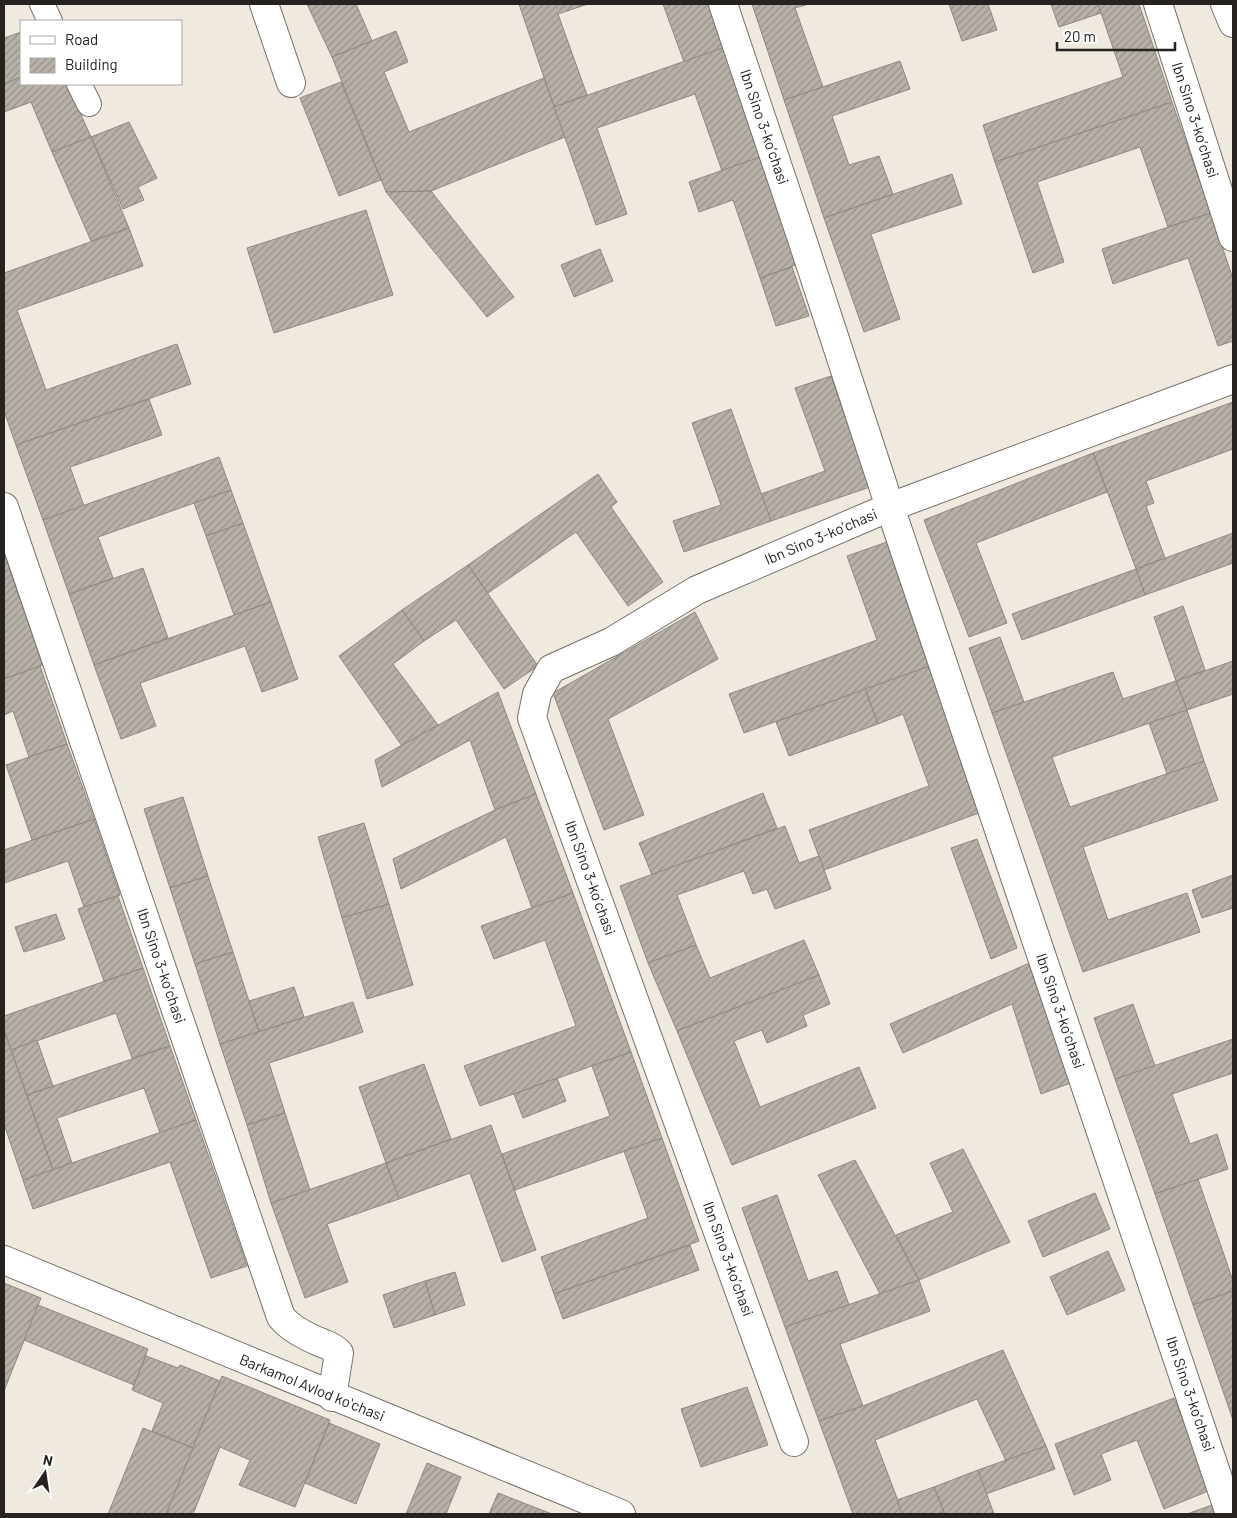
<svg xmlns="http://www.w3.org/2000/svg" width="1237" height="1518" viewBox="0 0 1237 1518" font-family="Barlow,sans-serif">
<style>
.building{fill:url(#building-hatch);stroke:#8f8881}
.lines{fill:none;stroke-linecap:round;stroke-linejoin:round}
.lane-casing{stroke:#757068;stroke-width:26}
.street-casing{stroke:#757068;stroke-width:30}
.lane{stroke:#fff;stroke-width:24}
.street{stroke:#fff;stroke-width:28}
.labels{text-anchor:middle;stroke-width:4;stroke-linejoin:round;paint-order:stroke}
.street-label{font-size:15px;fill:#25221f;stroke:#fff}
</style>
<defs>
<pattern id="building-hatch" width="6" height="6" patternUnits="userSpaceOnUse" patternTransform="scale(1.25)"><rect width="6" height="6" fill="#b8b1aa"/><path d="M-1 1l2-2M0 6l6-6M5 7l2-2" fill="none" stroke="#95908a"/></pattern>
</defs>
<rect width="100%" height="100%" fill="#efe9e0"/>
<g class="building">
<path d="M 307,4 L 356,4 L 372,41 L 332,57 Z"/>
<path d="M 519,4 L 588,4 L 558,14 L 587,95 L 554,107 Z"/>
<path d="M 663,4 L 710,4 L 725,47 L 684,62 Z"/>
<path d="M 752,4 L 809,4 L 795,8 L 823,87 L 784,100 Z"/>
<path d="M 949,4 L 988,4 L 997,30 L 962,41 Z"/>
<path d="M 1051,4 L 1098,4 L 1101,13 L 1059,27 Z"/>
<path d="M 1098,4 L 1139,4 L 1172,102 L 995,162 L 983,125 L 1123,77 Z"/>
<path d="M 396,31 L 408,62 L 384,72 L 409,132 L 544,78 L 565,137 L 431,191 L 386,192 L 332,57 Z"/>
<path d="M 21,32 L 21,77 L 4,84 L 4,38 Z"/>
<path d="M 725,47 L 763,156 L 722,171 L 695,94 L 597,128 L 627,214 L 596,225 L 554,107 Z"/>
<path d="M 900,61 L 910,89 L 832,116 L 849,165 L 879,156 L 893,194 L 824,218 L 784,100 Z"/>
<path d="M 21,77 L 21,84 L 67,84 L 91,137 L 52,152 L 31,102 L 4,112 L 4,84 Z"/>
<path d="M 341,82 L 381,180 L 339,196 L 300,98 Z"/>
<path d="M 1172,102 L 1211,213 L 1168,227 L 1140,147 L 1037,182 L 1064,262 L 1033,273 L 995,162 Z"/>
<path d="M 129,122 L 157,178 L 138,187 L 144,200 L 123,209 L 91,137 Z"/>
<path d="M 91,137 L 129,228 L 91,241 L 52,152 Z"/>
<path d="M 763,156 L 801,263 L 760,278 L 733,200 L 699,212 L 689,182 Z"/>
<path d="M 952,174 L 962,204 L 871,234 L 900,319 L 864,332 L 824,218 Z"/>
<path d="M 431,191 L 514,297 L 487,317 L 386,192 Z"/>
<path d="M 366,210 L 393,295 L 274,333 L 247,248 Z"/>
<path d="M 1211,213 L 1233,279 L 1233,341 L 1218,346 L 1188,258 L 1113,284 L 1102,249 Z"/>
<path d="M 129,228 L 143,266 L 17,310 L 46,390 L 177,344 L 191,384 L 16,445 L 4,411 L 4,273 Z"/>
<path d="M 600,249 L 613,281 L 574,297 L 561,265 Z"/>
<path d="M 792,267 L 809,316 L 776,326 L 760,278 Z"/>
<path d="M 831,376 L 870,487 L 771,521 L 761,494 L 825,471 L 795,388 Z"/>
<path d="M 149,399 L 162,435 L 70,467 L 84,506 L 43,520 L 16,445 Z"/>
<path d="M 1233,402 L 1233,449 L 1146,481 L 1154,503 L 1146,506 L 1165,558 L 1136,569 L 1093,453 Z"/>
<path d="M 731,409 L 771,521 L 684,552 L 673,521 L 721,505 L 692,423 Z"/>
<path d="M 1093,453 L 1107,492 L 976,543 L 1007,623 L 969,637 L 924,520 Z"/>
<path d="M 219,457 L 231,490 L 98,537 L 113,578 L 69,594 L 43,520 Z"/>
<path d="M 598,474 L 617,502 L 611,507 L 663,582 L 628,606 L 576,532 L 488,593 L 468,565 Z"/>
<path d="M 231,490 L 243,523 L 206,536 L 194,503 Z"/>
<path d="M 243,523 L 271,602 L 234,615 L 206,536 Z"/>
<path d="M 1233,533 L 1233,563 L 1145,595 L 1136,569 Z"/>
<path d="M 887,542 L 933,665 L 744,733 L 729,694 L 877,640 L 847,556 Z"/>
<path d="M 4,553 L 43,665 L 4,679 Z"/>
<path d="M 468,565 L 538,666 L 504,689 L 456,620 L 424,641 L 402,610 Z"/>
<path d="M 143,568 L 168,638 L 94,665 L 69,594 Z"/>
<path d="M 1136,569 L 1145,595 L 1022,640 L 1012,614 Z"/>
<path d="M 271,602 L 298,679 L 262,692 L 245,646 L 140,683 L 156,726 L 121,739 L 94,665 Z"/>
<path d="M 1183,606 L 1205,670 L 1176,681 L 1154,617 Z"/>
<path d="M 402,610 L 424,641 L 393,664 L 438,725 L 402,746 L 339,656 Z"/>
<path d="M 695,612 L 718,659 L 608,719 L 644,815 L 604,830 L 553,693 Z"/>
<path d="M 1000,637 L 1024,702 L 992,713 L 969,648 Z"/>
<path d="M 1233,661 L 1233,694 L 1187,710 L 1176,681 Z"/>
<path d="M 933,665 L 987,810 L 824,870 L 809,830 L 929,786 L 903,714 L 878,724 L 865,689 Z"/>
<path d="M 40,666 L 67,744 L 29,757 L 13,711 L 4,715 L 4,679 Z"/>
<path d="M 1113,672 L 1123,699 L 1176,681 L 1187,710 L 1052,757 L 1070,807 L 1204,761 L 1218,800 L 1083,847 L 1108,920 L 1187,893 L 1200,932 L 1083,972 L 992,713 Z"/>
<path d="M 865,689 L 878,724 L 789,756 L 776,722 Z"/>
<path d="M 498,692 L 536,794 L 495,810 L 470,740 L 382,787 L 375,760 Z"/>
<path d="M 1187,710 L 1204,761 L 1167,774 L 1149,723 Z"/>
<path d="M 67,744 L 94,819 L 32,840 L 6,765 Z"/>
<path d="M 763,793 L 777,828 L 652,875 L 639,843 Z"/>
<path d="M 536,794 L 573,893 L 532,908 L 506,837 L 401,889 L 393,859 L 495,810 Z"/>
<path d="M 183,797 L 208,876 L 170,888 L 144,809 Z"/>
<path d="M 94,819 L 120,895 L 84,907 L 68,861 L 4,883 L 4,850 Z"/>
<path d="M 364,823 L 389,904 L 342,918 L 318,837 Z"/>
<path d="M 785,826 L 799,863 L 819,856 L 831,889 L 775,909 L 767,889 L 753,894 L 744,871 L 677,895 L 696,945 L 648,963 L 620,886 Z"/>
<path d="M 977,839 L 1017,948 L 991,959 L 951,848 Z"/>
<path d="M 1233,875 L 1233,908 L 1202,918 L 1192,890 Z"/>
<path d="M 208,876 L 233,952 L 195,964 L 170,888 Z"/>
<path d="M 573,893 L 631,1052 L 480,1106 L 464,1066 L 576,1026 L 545,940 L 494,959 L 481,926 Z"/>
<path d="M 118,896 L 143,968 L 104,981 L 78,909 Z"/>
<path d="M 389,904 L 413,985 L 367,999 L 342,918 Z"/>
<path d="M 56,914 L 65,939 L 24,952 L 15,927 Z"/>
<path d="M 804,940 L 819,975 L 677,1031 L 648,963 L 696,945 L 710,978 Z"/>
<path d="M 233,952 L 259,1032 L 220,1044 L 195,964 Z"/>
<path d="M 1034,961 L 1076,1081 L 1041,1094 L 1012,1004 L 903,1053 L 890,1024 Z"/>
<path d="M 143,968 L 170,1046 L 132,1058 L 116,1013 L 11,1050 L 4,1030 L 4,1016 Z"/>
<path d="M 819,975 L 830,1004 L 803,1015 L 807,1026 L 767,1043 L 762,1030 L 734,1041 L 760,1107 L 859,1067 L 876,1108 L 732,1165 L 677,1031 Z"/>
<path d="M 294,987 L 304,1017 L 259,1032 L 249,1001 Z"/>
<path d="M 353,1002 L 363,1032 L 269,1063 L 285,1113 L 247,1125 L 220,1044 Z"/>
<path d="M 1133,1004 L 1155,1066 L 1115,1079 L 1094,1018 Z"/>
<path d="M 4,1030 L 53,1170 L 23,1180 L 4,1124 Z"/>
<path d="M 1233,1039 L 1233,1073 L 1172,1094 L 1190,1144 L 1217,1134 L 1228,1169 L 1155,1194 L 1115,1079 Z"/>
<path d="M 37,1040 L 53,1086 L 27,1095 L 11,1050 Z"/>
<path d="M 170,1046 L 196,1120 L 160,1133 L 144,1088 L 57,1118 L 72,1163 L 53,1170 L 27,1095 Z"/>
<path d="M 631,1052 L 662,1138 L 515,1190 L 502,1154 L 610,1116 L 592,1066 Z"/>
<path d="M 424,1064 L 451,1139 L 386,1163 L 359,1087 Z"/>
<path d="M 557,1078 L 566,1101 L 523,1118 L 514,1094 Z"/>
<path d="M 285,1113 L 310,1190 L 271,1203 L 247,1125 Z"/>
<path d="M 196,1120 L 247,1266 L 211,1278 L 170,1162 L 33,1209 L 23,1180 Z"/>
<path d="M 491,1125 L 536,1250 L 502,1262 L 470,1173 L 399,1199 L 386,1163 Z"/>
<path d="M 662,1138 L 699,1241 L 554,1294 L 541,1257 L 648,1218 L 624,1151 Z"/>
<path d="M 963,1149 L 1010,1242 L 919,1280 L 896,1235 L 953,1212 L 930,1163 Z"/>
<path d="M 855,1160 L 919,1280 L 880,1294 L 818,1175 Z"/>
<path d="M 386,1163 L 399,1199 L 327,1224 L 348,1282 L 305,1298 L 271,1203 Z"/>
<path d="M 1198,1179 L 1233,1281 L 1233,1291 L 1193,1305 L 1155,1194 Z"/>
<path d="M 1095,1193 L 1110,1229 L 1043,1257 L 1028,1221 Z"/>
<path d="M 777,1195 L 808,1281 L 837,1271 L 849,1305 L 785,1327 L 742,1208 Z"/>
<path d="M 690,1245 L 699,1270 L 563,1319 L 554,1294 Z"/>
<path d="M 1108,1251 L 1125,1290 L 1067,1315 L 1050,1277 Z"/>
<path d="M 455,1272 L 465,1305 L 435,1315 L 425,1281 Z"/>
<path d="M 919,1280 L 930,1311 L 840,1344 L 863,1406 L 819,1421 L 785,1327 Z"/>
<path d="M 425,1281 L 435,1315 L 394,1328 L 383,1295 Z"/>
<path d="M 4,1283 L 41,1298 L 4,1391 Z"/>
<path d="M 1233,1291 L 1233,1420 L 1193,1305 Z"/>
<path d="M 38,1305 L 148,1349 L 134,1385 L 24,1340 Z"/>
<path d="M 1003,1350 L 1046,1446 L 1006,1461 L 977,1399 L 875,1440 L 903,1514 L 853,1514 L 819,1421 L 863,1406 Z"/>
<path d="M 146,1356 L 178,1368 L 180,1365 L 220,1381 L 193,1448 L 152,1431 L 163,1403 L 132,1390 Z"/>
<path d="M 222,1376 L 330,1420 L 295,1507 L 239,1485 L 250,1460 L 220,1447 L 193,1514 L 166,1514 Z"/>
<path d="M 747,1387 L 768,1445 L 701,1467 L 681,1409 Z"/>
<path d="M 1174,1398 L 1211,1490 L 1164,1509 L 1137,1440 L 1101,1454 L 1111,1480 L 1074,1495 L 1055,1444 Z"/>
<path d="M 329,1423 L 380,1444 L 356,1504 L 305,1483 Z"/>
<path d="M 143,1428 L 193,1448 L 166,1514 L 108,1514 Z"/>
<path d="M 1046,1446 L 1055,1469 L 986,1494 L 978,1470 Z"/>
<path d="M 427,1463 L 461,1477 L 446,1514 L 406,1514 Z"/>
<path d="M 978,1470 L 994,1514 L 945,1514 L 934,1487 Z"/>
<path d="M 934,1487 L 944,1512 L 937,1514 L 902,1514 L 897,1500 Z"/>
<path d="M 498,1493 L 552,1514 L 489,1514 Z"/>
<path d="M 1212,1505 L 1215,1514 L 1187,1514 Z"/>
</g>
<g class="lines">
<g class="lane-casing">
<g id="lane">
<path d="M 42,4 L 50,21"/>
<path d="M 79,84 L 89,104"/>
</g>
</g>
<g class="street-casing">
<g id="street">
<path d="M 264,4 L 291,83"/>
<path d="M 723,4 L 802,239 L 890,507 L 1230,1514"/>
<path d="M 1158,4 L 1233,237"/>
<path d="M 1225,4 L 1233,23"/>
<path d="M 4,507 L 281,1317 C 291,1329 307,1337 322,1343 C 329,1346 334,1347 339,1353 L 332,1397"/>
<path d="M 4,1260 L 621,1514"/>
<path d="M 794,1442 L 532,718 L 537,694 L 551,669 L 611,642 L 697,590 L 890,507 L 1233,379"/>
</g>
</g>
<use href="#lane" class="lane"/>
<use href="#street" class="street"/>
</g>
<g class="labels">
<g class="street-label">
<text transform="translate(1195 120) rotate(72)" y="5">Ibn Sino 3-koʼchasi</text>
<text transform="translate(764 127) rotate(71)" y="5">Ibn Sino 3-koʼchasi</text>
<text transform="translate(821 537) rotate(-23)" y="5">Ibn Sino 3-koʼchasi</text>
<text transform="translate(590 878) rotate(70)" y="5">Ibn Sino 3-koʼchasi</text>
<text transform="translate(161 966) rotate(71)" y="5">Ibn Sino 3-koʼchasi</text>
<text transform="translate(1060 1011) rotate(71)" y="5">Ibn Sino 3-koʼchasi</text>
<text transform="translate(728 1259) rotate(70)" y="5">Ibn Sino 3-koʼchasi</text>
<text transform="translate(312 1388) rotate(22)" y="5">Barkamol Avlod koʻchasi</text>
<text transform="translate(1190 1394) rotate(71)" y="5">Ibn Sino 3-koʼchasi</text>
</g>
</g>
<rect width="1237" height="1518" fill="none" stroke="#25221f" stroke-width="10"/>
<rect x="20" y="20" width="162" height="65" fill="#ffffff" stroke="#a8a7a5"/>
<rect x="30" y="36" width="25" height="8" fill="#ffffff" stroke="#a8a7a5"/>
<text x="65" y="45" font-size="15" fill="#25221f">Road</text>
<rect x="30" y="58" width="25" height="15" fill="url(#building-hatch)" stroke="#a8a7a5"/>
<text x="65" y="70" font-size="15" fill="#25221f">Building</text>
<g transform="translate(45 1473) rotate(13)" stroke="#ffffff" stroke-width="4" paint-order="stroke">
<path d="M0-4L9 19L0 12L-9 19Z" fill="#25221f"/>
<text y="-8" font-size="14" font-weight="bold" text-anchor="middle" fill="#25221f">N</text>
</g>
<path d="M1057 42v8h118v-8" fill="none" stroke="#25221f" stroke-width="2.5"/>
<text x="1064" y="42" font-size="15" fill="#25221f" stroke="#ffffff" stroke-width="4" paint-order="stroke">20 m</text>
</svg>
